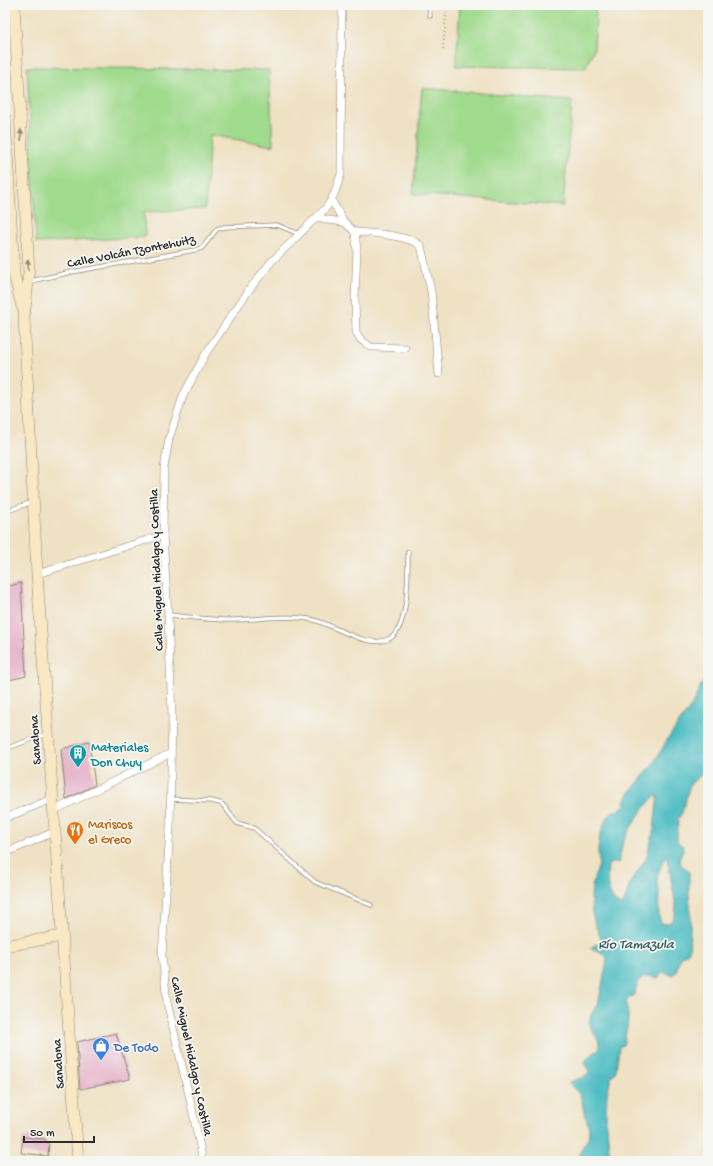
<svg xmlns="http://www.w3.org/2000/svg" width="713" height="1166" viewBox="0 0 713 1166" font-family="'Gochi Hand',sans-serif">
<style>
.green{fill:#a0da8d;stroke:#66825c}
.water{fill:#4ebdc3;stroke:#3c7477;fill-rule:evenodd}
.building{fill:#e4acc6}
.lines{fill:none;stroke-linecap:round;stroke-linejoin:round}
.lane-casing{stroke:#8d8677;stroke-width:5}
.street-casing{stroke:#8d8677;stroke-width:8}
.secondary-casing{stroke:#8d8677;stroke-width:12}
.path{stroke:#8d8677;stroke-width:1.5;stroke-dasharray:1 3;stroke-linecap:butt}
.lane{stroke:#fff;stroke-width:3.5}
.street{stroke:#fff;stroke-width:7}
.secondary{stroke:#f8e8c3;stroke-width:11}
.oneway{fill:#928a77}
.labels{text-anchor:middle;stroke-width:3.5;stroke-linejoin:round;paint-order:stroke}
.street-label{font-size:13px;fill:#2b2b2b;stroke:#f6f6f2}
.culture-label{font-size:13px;fill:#0d838f;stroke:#f6f6f2;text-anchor:start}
.food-label{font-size:13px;fill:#c56008;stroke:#f6f6f2;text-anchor:start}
.shop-label{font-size:13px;fill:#366cbe;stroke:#f6f6f2;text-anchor:start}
.water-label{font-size:14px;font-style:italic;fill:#375e60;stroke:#f6f6f2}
</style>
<rect width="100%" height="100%" fill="#f6f6f2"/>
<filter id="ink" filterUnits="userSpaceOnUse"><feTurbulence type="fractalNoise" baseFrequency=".025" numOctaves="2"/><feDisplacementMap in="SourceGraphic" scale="8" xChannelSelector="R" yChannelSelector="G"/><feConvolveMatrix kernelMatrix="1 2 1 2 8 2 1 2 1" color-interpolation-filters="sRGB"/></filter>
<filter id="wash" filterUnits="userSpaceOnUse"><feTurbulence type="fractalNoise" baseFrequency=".012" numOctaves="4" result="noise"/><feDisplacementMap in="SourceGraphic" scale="16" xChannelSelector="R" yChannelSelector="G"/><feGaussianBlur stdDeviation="0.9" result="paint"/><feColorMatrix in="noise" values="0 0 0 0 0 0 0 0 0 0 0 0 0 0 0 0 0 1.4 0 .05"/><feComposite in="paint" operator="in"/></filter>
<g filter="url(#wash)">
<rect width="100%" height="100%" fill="#efe1c3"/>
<g class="green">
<path d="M 460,5 L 594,5 L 596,15 L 594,49 L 585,68 L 456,66 Z"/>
<path d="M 27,67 L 269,70 L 273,146 L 210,135 L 205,209 L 144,212 L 145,237 L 36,243 Z"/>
<path d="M 422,88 L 572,101 L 563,206 L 413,194 Z"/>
</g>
<path class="water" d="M 708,674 L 708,759 L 704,763 L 705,772 L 690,784 L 682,813 L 678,819 L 677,842 L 683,846 L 683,850 L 679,860 L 680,864 L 689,871 L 689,896 L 691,912 L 689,951 L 680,957 L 676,972 L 673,975 L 662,972 L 658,978 L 650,976 L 642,977 L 639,981 L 633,996 C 621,999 629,1011 628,1019 C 628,1026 625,1034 624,1042 L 623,1045 L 619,1047 L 616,1070 L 615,1073 L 612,1075 L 607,1093 L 606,1116 L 610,1161 L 586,1161 L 580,1155 C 580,1147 589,1141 589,1133 C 589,1121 586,1121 584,1112 C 582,1106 583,1100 579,1094 C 576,1089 571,1088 569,1082 C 577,1079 584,1079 589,1072 L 588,1068 L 584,1062 L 592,1054 L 599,1050 C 601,1040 594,1033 589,1026 L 591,1014 L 598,1005 L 607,961 C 607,952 598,951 590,948 L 594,947 L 594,945 L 601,943 L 602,940 C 593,923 589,906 592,886 C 593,878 598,871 599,863 C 599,859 598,855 598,851 C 598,838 604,820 613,811 L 617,811 L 624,806 L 628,795 L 653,764 L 669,737 L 693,704 L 699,689 ZM 658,795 L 654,829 L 646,859 L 630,883 L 624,903 L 620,905 C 606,897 607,880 608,865 L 611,863 L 618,863 C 620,857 621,851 622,845 C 625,835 649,797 658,795 ZM 667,857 L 676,906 C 675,917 674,923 662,924 C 657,918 659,899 659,891 C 659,889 658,887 657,885 C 656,878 661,864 665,858 Z"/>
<g id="blocks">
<g class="building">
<path d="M 21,583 L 26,676 L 5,681 L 5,587 Z"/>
<path d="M 89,742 L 95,785 L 66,799 L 61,749 Z"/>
<path d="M 116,1033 L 130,1079 L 80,1089 L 77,1042 Z"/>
<path d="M 23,1137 L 44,1139 L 49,1145 L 48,1156 L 21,1153 Z"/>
</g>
</g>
</g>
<g filter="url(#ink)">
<use href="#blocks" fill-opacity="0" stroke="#8d8677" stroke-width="1"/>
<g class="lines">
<g class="lane-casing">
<g id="lane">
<path d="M 429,5 L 430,16"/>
<path d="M 31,281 L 72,272 L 195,250 L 202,248 L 217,229 L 224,227 L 277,225 L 299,234"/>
<path d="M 5,512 L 32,502"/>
<path d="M 168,615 C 188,617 209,620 229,620 C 257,620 286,614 314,620 C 335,625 371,652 392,637 C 409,624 408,572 408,552"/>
<path d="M 5,749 L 46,734"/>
<path d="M 171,799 L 211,801 L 220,803 L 223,805 L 237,823 L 254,828 L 315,882 L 371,905"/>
</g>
</g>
<g class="street-casing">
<g id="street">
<path d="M 332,201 L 344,222 L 355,232 L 357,250 L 355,298 L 356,332 L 361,340 L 371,347 L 405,348"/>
<path d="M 318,217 L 328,220 L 344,222"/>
<path d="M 355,232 C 372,233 408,235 421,246 L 431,291 L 439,374"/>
<path d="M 37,574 L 163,535"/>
<path d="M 53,811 L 171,753"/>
<path d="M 5,818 L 52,799"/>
<path d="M 5,853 L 54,832"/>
<path d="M 203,1161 L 191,1104 L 167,1002 L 162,955 L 170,828 L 172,716 L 168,615 L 163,535 L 164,468 L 169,439 L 183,396 L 206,353 L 249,290 L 271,262 L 325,209 C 334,198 337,187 341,174 L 342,5"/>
</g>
</g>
<g class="secondary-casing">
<g id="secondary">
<path d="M 14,5 L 29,273 L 24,317 L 37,574 L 78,1161"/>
<path d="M 5,118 L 14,274 L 22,307"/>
<path d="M 5,946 L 62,936"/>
</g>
</g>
<path class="path" d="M 443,49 L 447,5"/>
<use href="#lane" class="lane"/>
<use href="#street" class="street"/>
<use href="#secondary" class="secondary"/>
</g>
<defs><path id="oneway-solid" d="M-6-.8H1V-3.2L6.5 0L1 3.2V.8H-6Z"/></defs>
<g class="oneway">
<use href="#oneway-solid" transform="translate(21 135) rotate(-93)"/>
<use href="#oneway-solid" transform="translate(28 265) rotate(-93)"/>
</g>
</g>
<defs>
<g id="building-pin" transform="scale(0.9)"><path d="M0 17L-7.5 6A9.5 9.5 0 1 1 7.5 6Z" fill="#0f9aa8" stroke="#f6f6f2"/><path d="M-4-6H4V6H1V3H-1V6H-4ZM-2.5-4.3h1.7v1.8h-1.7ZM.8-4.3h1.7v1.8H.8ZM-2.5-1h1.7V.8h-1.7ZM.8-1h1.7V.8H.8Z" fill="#fff"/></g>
<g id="restaurant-pin" transform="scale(0.9)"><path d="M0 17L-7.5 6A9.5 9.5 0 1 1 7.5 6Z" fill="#e8710a" stroke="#f6f6f2"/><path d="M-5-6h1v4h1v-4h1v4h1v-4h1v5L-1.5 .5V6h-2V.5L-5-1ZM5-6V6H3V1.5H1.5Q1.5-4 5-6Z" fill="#fff"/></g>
<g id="shop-pin" transform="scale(0.9)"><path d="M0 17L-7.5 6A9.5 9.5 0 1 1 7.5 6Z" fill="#3f7fe0" stroke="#f6f6f2"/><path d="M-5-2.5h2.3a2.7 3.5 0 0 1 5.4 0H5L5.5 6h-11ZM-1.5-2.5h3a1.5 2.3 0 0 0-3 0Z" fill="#fff"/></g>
</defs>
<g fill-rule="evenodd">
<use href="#building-pin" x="78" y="753"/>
<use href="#restaurant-pin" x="75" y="830"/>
<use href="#shop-pin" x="101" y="1046"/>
</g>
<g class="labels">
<g class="street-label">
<text transform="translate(131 250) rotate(-11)" y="5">Calle Volcán Tzontehuitz</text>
<text transform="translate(155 570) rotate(-92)" y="5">Calle Miguel Hidalgo y Costilla</text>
<text transform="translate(34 740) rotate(-94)" y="5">Sanalona</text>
<text transform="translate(193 1056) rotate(78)" y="5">Calle Miguel Hidalgo y Costilla</text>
<text transform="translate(57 1064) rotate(-94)" y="5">Sanalona</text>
</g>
<g class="culture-label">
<text x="91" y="751">Materiales<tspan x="91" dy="15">Don Chuy</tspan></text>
</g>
<g class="food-label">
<text x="88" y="828">Mariscos<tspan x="88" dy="15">el Greco</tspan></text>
</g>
<g class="shop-label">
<text x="114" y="1051">De Todo</text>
</g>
<g class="water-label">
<text x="636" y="948">Río Tamazula</text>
</g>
</g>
<rect width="713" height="1166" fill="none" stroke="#f6f6f2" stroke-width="20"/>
<path d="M24 1136v6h70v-6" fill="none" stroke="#2b2b2b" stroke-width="2"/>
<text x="30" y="1136" font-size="12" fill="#2b2b2b" stroke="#f6f6f2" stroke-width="3" paint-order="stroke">50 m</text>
</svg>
